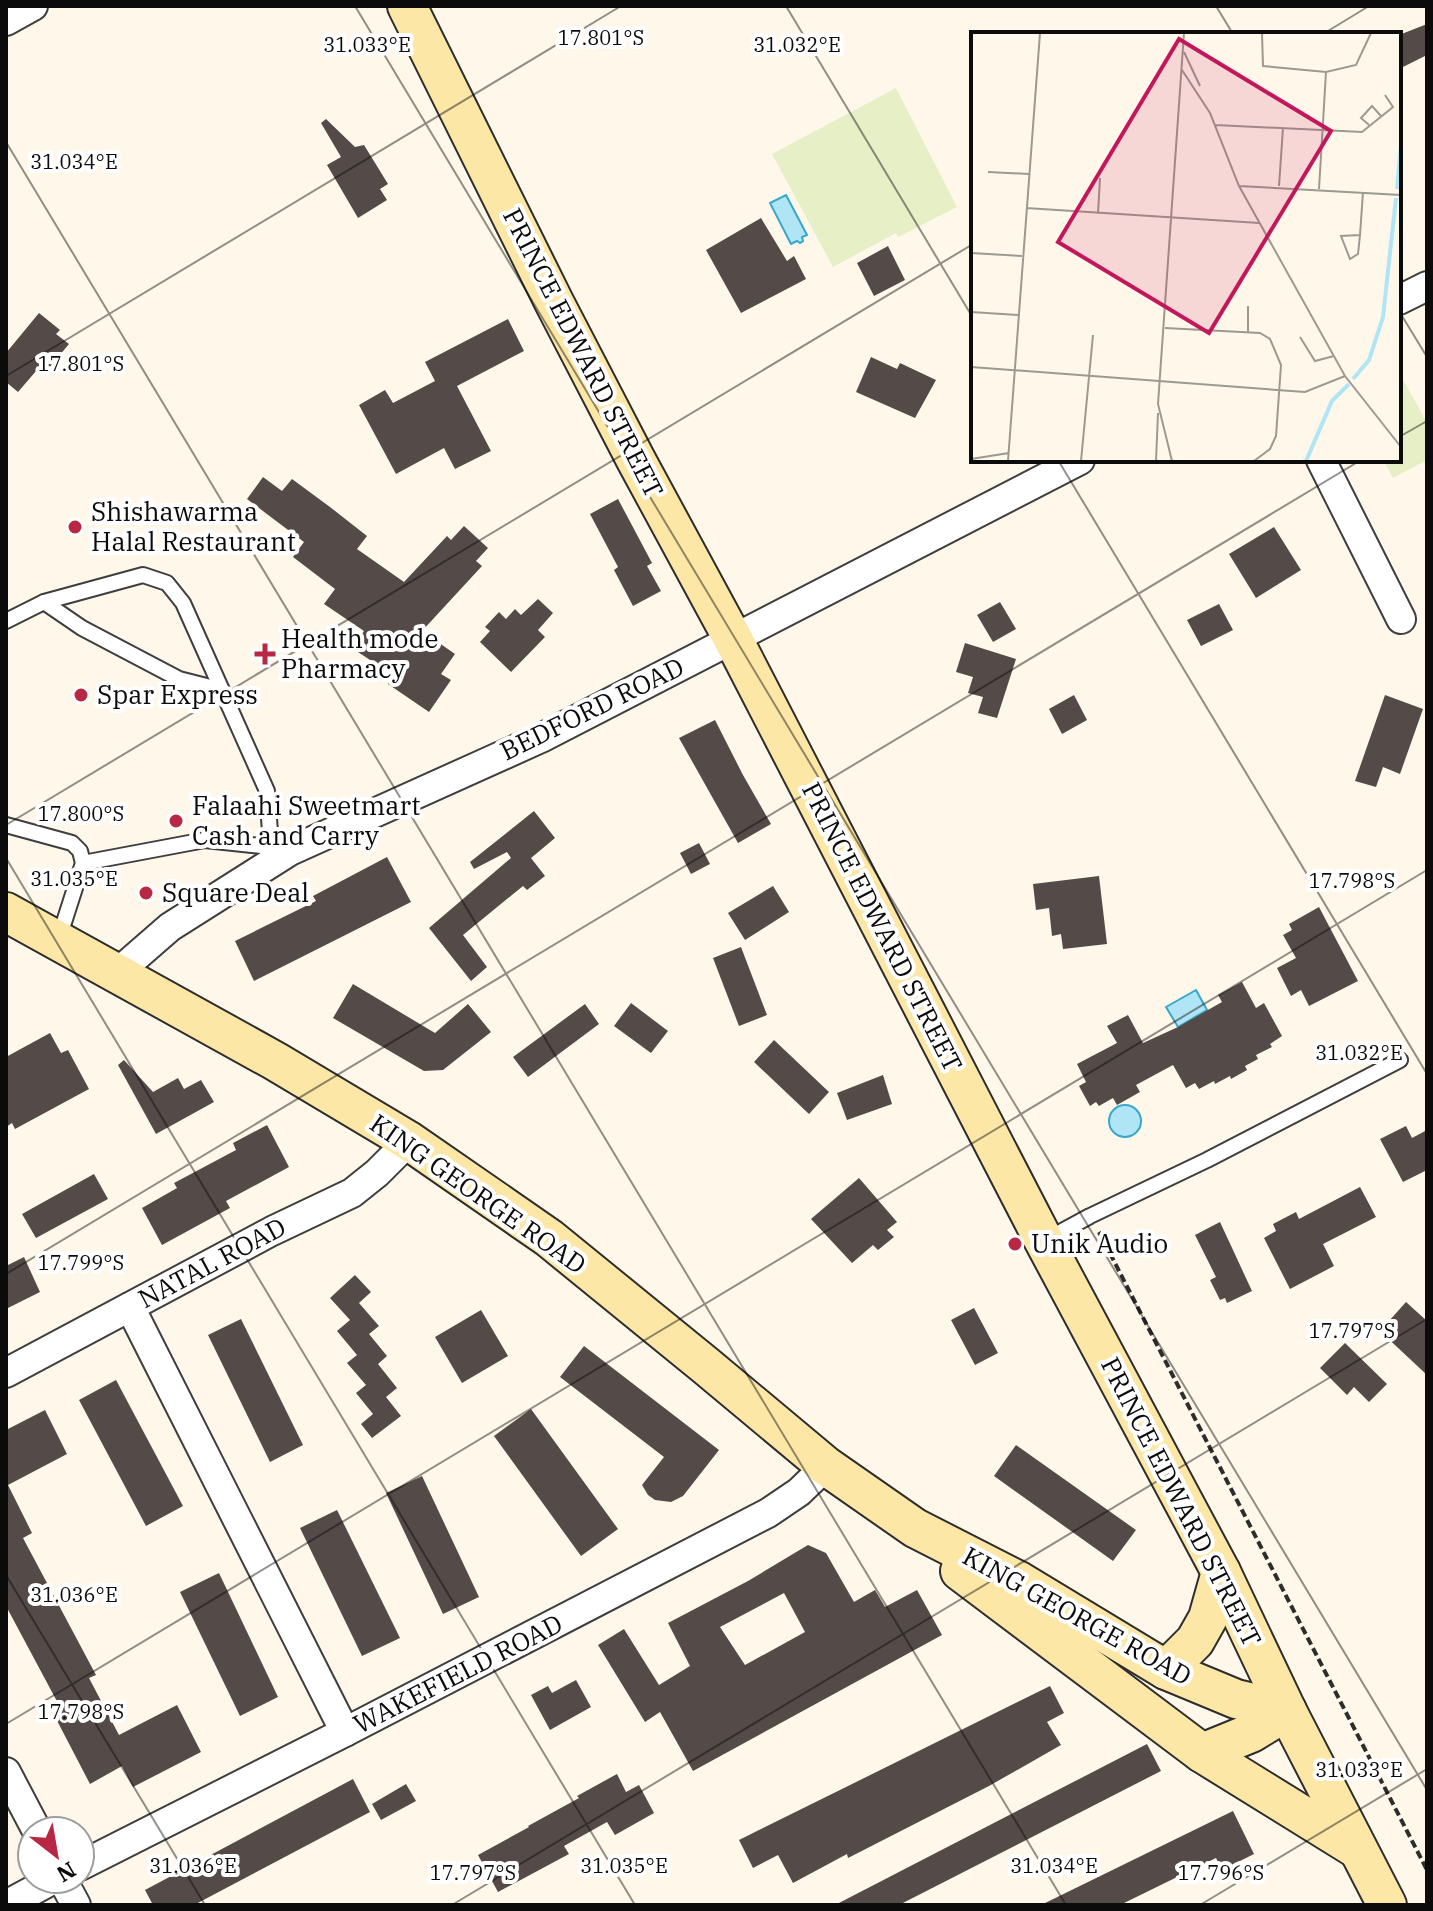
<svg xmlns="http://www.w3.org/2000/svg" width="1433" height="1911" viewBox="0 0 1433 1911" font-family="'IBM Plex Serif',serif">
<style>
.pitch{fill:#e7efc7}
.water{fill:#b0e5f5;stroke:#39a6ca;stroke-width:2}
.building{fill:#544b48;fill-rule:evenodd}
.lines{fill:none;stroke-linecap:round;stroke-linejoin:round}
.lane-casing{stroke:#3e3e3e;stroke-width:18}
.street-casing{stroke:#3e3e3e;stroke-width:32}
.secondary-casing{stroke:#2d2d2d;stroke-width:42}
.path{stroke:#2d2d2d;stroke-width:4;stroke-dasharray:8 4;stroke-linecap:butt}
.lane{stroke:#fff;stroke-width:14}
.street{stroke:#fff;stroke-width:28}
.secondary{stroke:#fde7a7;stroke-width:38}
.ticks{fill:none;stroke:#0b0b0b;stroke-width:2;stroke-opacity:0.45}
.poi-dot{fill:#b82743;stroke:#fff;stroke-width:3}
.labels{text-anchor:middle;stroke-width:8;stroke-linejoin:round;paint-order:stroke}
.street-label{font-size:26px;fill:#0b0b0b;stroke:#fff}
.poi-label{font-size:26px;fill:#0b0b0b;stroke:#fff;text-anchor:start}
.inset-river{fill:none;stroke:#b0e5f5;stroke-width:4}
.inset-road{fill:none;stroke:#9d9991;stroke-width:2}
.view{fill:#c2185b;fill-opacity:0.15;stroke:#c2185b;stroke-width:4}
.inset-edge{fill:none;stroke:#0b0b0b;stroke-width:4}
.ticks-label{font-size:20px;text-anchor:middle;fill:#0b0b0b;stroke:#fff;stroke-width:8;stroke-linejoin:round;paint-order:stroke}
</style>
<rect width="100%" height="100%" fill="#fff8ea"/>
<g class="pitch">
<path d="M 896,88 L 957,207 L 898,237 L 896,233 L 833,267 L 772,154 Z"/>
<path d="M 1399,372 L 1427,423 L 1427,460 L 1393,478 L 1383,460 L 1399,460 Z"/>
</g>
<g class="water">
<path d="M 786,195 L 807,235 L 802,237 L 803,241 L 800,243 L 797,241 L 791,244 L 770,203 Z"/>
<path d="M 1196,990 L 1207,1010 L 1178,1027 L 1166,1007 Z"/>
<circle cx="1125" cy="1121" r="16"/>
</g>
<g class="building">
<path d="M 1427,24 L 1427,55 L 1399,69 L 1399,35 Z"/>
<path d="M 326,119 L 355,147 L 364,145 L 388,184 L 380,189 L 387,200 L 358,218 L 327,165 L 341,157 L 321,123 Z"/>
<path d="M 761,218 L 787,261 L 794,256 L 806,279 L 741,313 L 706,250 Z"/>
<path d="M 888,246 L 905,280 L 874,296 L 857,263 Z"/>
<path d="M 39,313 L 60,330 L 56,334 L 69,344 L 49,368 L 43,363 L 18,392 L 6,382 L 6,353 Z"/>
<path d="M 508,319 L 524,351 L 457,386 L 491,451 L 455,469 L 444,448 L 396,474 L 359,405 L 385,390 L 393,403 L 435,381 L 425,362 Z"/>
<path d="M 871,357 L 897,369 L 900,363 L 936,380 L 915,418 L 856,392 Z"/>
<path d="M 263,477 L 282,491 L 292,479 L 330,507 L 367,536 L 357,549 L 404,582 L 447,536 L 451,540 L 464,526 L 488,548 L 476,561 L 482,566 L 422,631 L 455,654 L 441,674 L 451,680 L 429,712 L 388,684 L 394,676 L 352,648 L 364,631 L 324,604 L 335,589 L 293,557 L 304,542 L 247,499 Z"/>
<path d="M 618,499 L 652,563 L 647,566 L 661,591 L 633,606 L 614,570 L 618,567 L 590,514 Z"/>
<path d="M 1274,527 L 1301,570 L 1256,598 L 1229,554 Z"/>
<path d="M 538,599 L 553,613 L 538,630 L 545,637 L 511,672 L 480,642 L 490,631 L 485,627 L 499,612 L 506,619 L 515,609 L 521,615 Z"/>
<path d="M 1000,602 L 1016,629 L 993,642 L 977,615 Z"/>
<path d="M 1219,604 L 1233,630 L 1201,646 L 1187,620 Z"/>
<path d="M 965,643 L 1016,659 L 997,718 L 978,713 L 983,697 L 968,693 L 973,677 L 956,672 Z"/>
<path d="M 1074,695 L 1087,720 L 1062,734 L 1049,709 Z"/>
<path d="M 1385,695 L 1423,709 L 1400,774 L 1383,767 L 1376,787 L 1355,781 Z"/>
<path d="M 715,720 L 743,775 L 771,824 L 738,843 L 679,738 Z"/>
<path d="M 534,811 L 555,838 L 531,858 L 545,876 L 527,890 L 523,886 L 463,935 L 487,967 L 471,981 L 429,928 L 511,858 L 507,852 L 474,869 L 470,862 Z"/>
<path d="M 699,843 L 710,864 L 691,874 L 680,853 Z"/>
<path d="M 387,857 L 411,902 L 254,981 L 235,941 L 316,901 L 313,896 Z"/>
<path d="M 1099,876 L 1107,944 L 1063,949 L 1061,934 L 1052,936 L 1049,908 L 1036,910 L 1033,884 Z"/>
<path d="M 773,886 L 789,912 L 745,940 L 728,913 Z"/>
<path d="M 1319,907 L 1358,981 L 1309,1006 L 1301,990 L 1291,996 L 1277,968 L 1296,958 L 1283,935 L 1292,930 L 1289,924 Z"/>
<path d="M 741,947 L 767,1015 L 739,1026 L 713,958 Z"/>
<path d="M 1242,982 L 1256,1008 L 1264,1003 L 1282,1036 L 1270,1044 L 1272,1047 L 1256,1055 L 1258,1059 L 1245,1066 L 1247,1070 L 1231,1079 L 1230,1076 L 1215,1084 L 1214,1081 L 1199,1089 L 1195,1083 L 1186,1088 L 1173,1065 L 1136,1085 L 1140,1092 L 1117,1105 L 1113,1098 L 1099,1106 L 1096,1102 L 1090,1106 L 1079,1086 L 1086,1082 L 1077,1064 L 1117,1043 L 1107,1026 L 1128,1015 L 1143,1043 L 1178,1027 L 1222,1002 L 1218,995 Z"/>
<path d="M 353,984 L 435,1033 L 468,1004 L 491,1032 L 443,1070 L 424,1071 L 333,1018 Z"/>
<path d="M 631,1003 L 668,1031 L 651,1053 L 614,1026 Z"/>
<path d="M 585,1004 L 599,1024 L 528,1077 L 513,1057 Z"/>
<path d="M 50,1033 L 61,1053 L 68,1050 L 89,1089 L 15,1129 L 12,1123 L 6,1127 L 6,1057 Z"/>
<path d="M 774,1040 L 829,1092 L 809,1114 L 754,1062 Z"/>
<path d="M 124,1060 L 153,1092 L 178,1078 L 184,1089 L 201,1080 L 214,1102 L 156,1134 L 118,1065 Z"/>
<path d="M 883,1075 L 892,1104 L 847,1120 L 837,1093 Z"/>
<path d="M 267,1125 L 289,1167 L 226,1201 L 230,1208 L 162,1245 L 142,1208 L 177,1188 L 174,1183 L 236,1150 L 233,1143 Z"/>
<path d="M 1406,1126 L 1412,1138 L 1427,1130 L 1427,1170 L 1403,1182 L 1380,1139 Z"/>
<path d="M 94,1174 L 108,1199 L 36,1238 L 22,1214 Z"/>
<path d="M 859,1178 L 897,1222 L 887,1230 L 894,1237 L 878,1250 L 873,1245 L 852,1263 L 811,1219 Z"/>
<path d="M 1360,1187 L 1376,1217 L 1323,1244 L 1334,1266 L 1290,1289 L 1264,1238 L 1276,1231 L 1273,1224 L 1296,1212 L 1299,1219 Z"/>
<path d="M 1220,1222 L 1252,1291 L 1227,1303 L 1225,1298 L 1220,1300 L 1210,1280 L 1216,1277 L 1195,1235 Z"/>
<path d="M 24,1257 L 40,1292 L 6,1309 L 6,1266 Z"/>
<path d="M 355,1275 L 371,1292 L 359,1303 L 379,1326 L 369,1334 L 387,1356 L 378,1364 L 397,1388 L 386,1397 L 401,1416 L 372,1438 L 361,1424 L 373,1414 L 356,1393 L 366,1385 L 347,1363 L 357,1355 L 337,1331 L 350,1320 L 330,1298 Z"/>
<path d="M 1406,1302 L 1427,1321 L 1427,1375 L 1380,1331 Z"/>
<path d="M 974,1308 L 998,1353 L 975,1365 L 951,1320 Z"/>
<path d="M 481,1310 L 508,1356 L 462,1383 L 435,1337 Z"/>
<path d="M 241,1319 L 303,1445 L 270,1462 L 208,1335 Z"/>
<path d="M 1345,1343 L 1387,1384 L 1369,1402 L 1354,1387 L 1347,1395 L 1320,1368 Z"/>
<path d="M 584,1346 L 719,1450 L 683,1496 L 671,1502 L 655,1500 L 648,1495 L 642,1485 L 664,1457 L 560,1377 Z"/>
<path d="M 116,1380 L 183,1506 L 146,1526 L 79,1400 Z"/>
<path d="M 531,1409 L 618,1529 L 581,1556 L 494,1436 Z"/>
<path d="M 45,1410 L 67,1454 L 8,1485 L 32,1533 L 23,1538 L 96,1675 L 89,1678 L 119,1735 L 177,1705 L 201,1752 L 133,1787 L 122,1766 L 90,1784 L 52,1711 L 60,1707 L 6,1606 L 6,1430 Z"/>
<path d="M 1016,1445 L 1136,1530 L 1113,1561 L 994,1476 Z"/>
<path d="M 422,1476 L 479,1597 L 443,1614 L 386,1493 Z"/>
<path d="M 337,1510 L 400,1638 L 362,1656 L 300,1528 Z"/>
<path d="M 808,1545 L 826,1553 L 854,1602 L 875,1590 L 885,1607 L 917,1590 L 942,1635 L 693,1771 L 660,1712 L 645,1722 L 598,1645 L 624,1629 L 659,1685 L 690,1666 L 668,1623 L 748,1581 ZM 784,1593 L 805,1632 L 745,1665 L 720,1627 Z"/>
<path d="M 219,1573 L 278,1697 L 240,1716 L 180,1592 Z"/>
<path d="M 576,1680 L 591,1707 L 550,1730 L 531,1695 L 548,1686 L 552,1693 Z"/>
<path d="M 1050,1686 L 1064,1713 L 1047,1722 L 1061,1745 L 989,1786 L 848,1858 L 847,1854 L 793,1883 L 778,1855 L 753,1868 L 739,1840 Z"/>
<path d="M 1147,1744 L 1161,1771 L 899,1905 L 835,1905 Z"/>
<path d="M 617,1774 L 626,1792 L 639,1785 L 654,1813 L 615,1835 L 607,1822 L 564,1846 L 569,1854 L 498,1892 L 478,1855 L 529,1827 L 528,1826 L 579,1798 L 577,1796 Z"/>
<path d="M 353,1779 L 370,1812 L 194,1905 L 153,1905 L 145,1890 Z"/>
<path d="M 406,1784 L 416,1801 L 381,1820 L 372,1804 Z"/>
<path d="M 1233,1811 L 1254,1854 L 1222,1870 L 1216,1858 L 1120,1905 L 1041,1905 Z"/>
</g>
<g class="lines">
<g class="lane-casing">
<g id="lane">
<path d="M 44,602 L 82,628 L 179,679 L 222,690"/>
<path d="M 6,621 L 44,602 L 143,575 L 167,583 L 183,603 L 267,791 L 271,846"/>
<path d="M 6,825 L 72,843 L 80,851 L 83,863 L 58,941"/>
<path d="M 83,863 L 205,840 L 280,848"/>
<path d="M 1044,1241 L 1090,1216 L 1207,1160 L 1400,1060"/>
</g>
</g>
<g class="street-casing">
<g id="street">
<path d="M 6,21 L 33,6"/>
<path d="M 1399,300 L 1427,286"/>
<path d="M 1321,460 L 1401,619"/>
<path d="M 116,974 L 170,927 L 290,851 L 541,738 L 1080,460"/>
<path d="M 130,1307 L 345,1732"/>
<path d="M 6,1373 L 272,1231 L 352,1193 L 377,1173 L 409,1141"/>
<path d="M 6,1772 L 37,1831"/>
<path d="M 80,1866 L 345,1732 L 768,1513 L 799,1492 L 826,1466"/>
<path d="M 62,1879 L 76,1905"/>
<path d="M 6,1905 L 54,1879"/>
</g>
</g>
<g class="secondary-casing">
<g id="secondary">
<path d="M 407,6 L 554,302 L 636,460 L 733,639 L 1044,1241 L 1221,1572 L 1287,1711 L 1387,1905"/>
<path d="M 6,912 L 275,1061 L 409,1141 L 549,1238 L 705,1365 L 826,1466 L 915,1528 L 1019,1581 L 1166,1670 L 1236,1699 L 1287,1711"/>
<path d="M 960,1571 L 1202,1753 L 1357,1849"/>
<path d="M 1166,1670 L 1195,1641 L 1208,1618 L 1221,1572"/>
<path d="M 1202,1753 L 1251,1733 L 1287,1711"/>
</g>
</g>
<path class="path" d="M 1099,1232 L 1427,1870"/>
<use href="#lane" class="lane"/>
<use href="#street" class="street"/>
<use href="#secondary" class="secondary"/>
</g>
<path class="ticks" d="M 355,6 L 1427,1790M 786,6 L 973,318M 1216,6 L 1233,34M 1323,34 L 1369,6M 6,142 L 1066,1905M 1399,311 L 1427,357M 6,376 L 621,6M 1399,437 L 1427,421M 1058,460 L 1427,1074M 6,825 L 973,244M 6,858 L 635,1905M 6,1274 L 1361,460M 6,1575 L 205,1905M 6,1724 L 1427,870M 452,1905 L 1427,1319M 1200,1905 L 1427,1769"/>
<g class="poi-dot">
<circle cx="75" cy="527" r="8"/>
<path d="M261 642h8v8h8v8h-8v8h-8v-8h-8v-8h8z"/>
<circle cx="81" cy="695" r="8"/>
<circle cx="176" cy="821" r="8"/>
<circle cx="146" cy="893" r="8"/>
<circle cx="1015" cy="1244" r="8"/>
</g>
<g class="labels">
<g class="street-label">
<text transform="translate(583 353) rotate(63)" y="9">PRINCE EDWARD STREET</text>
<text transform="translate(592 709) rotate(-26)" y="9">BEDFORD ROAD</text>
<text transform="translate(882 927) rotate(63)" y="9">PRINCE EDWARD STREET</text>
<text transform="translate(478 1194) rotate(35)" y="9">KING GEORGE ROAD</text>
<text transform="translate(212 1263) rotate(-28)" y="9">NATAL ROAD</text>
<text transform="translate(1181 1502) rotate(63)" y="9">PRINCE EDWARD STREET</text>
<text transform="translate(1077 1616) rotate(29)" y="9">KING GEORGE ROAD</text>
<text transform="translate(458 1674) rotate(-27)" y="9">WAKEFIELD ROAD</text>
</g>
<g class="poi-label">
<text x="91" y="521">Shishawarma<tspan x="91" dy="30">Halal Restaurant</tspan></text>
<text x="281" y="648">Health mode<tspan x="281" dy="30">Pharmacy</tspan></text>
<text x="97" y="704">Spar Express</text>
<text x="192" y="815">Falaahi Sweetmart<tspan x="192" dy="30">Cash and Carry</tspan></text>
<text x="162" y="902">Square Deal</text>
<text x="1031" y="1253">Unik Audio</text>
</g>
</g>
<g transform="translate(971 32)">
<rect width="430" height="430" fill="#fff8ea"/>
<path class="inset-river" d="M 426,157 L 430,113M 382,347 L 398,328 L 412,285 L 425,166M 335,429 L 361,369 L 378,352"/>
<path class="inset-road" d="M 291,1 L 292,34 L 355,40 L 385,33 L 400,1M 213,20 L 229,54M 211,38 L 239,81 L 268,154 L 374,344 L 430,415M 244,93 L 391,100 L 422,75 L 414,63M 398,93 L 390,86 L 401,74 L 410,84M 17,140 L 58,142M 268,154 L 430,163M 308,154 L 312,96M 348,157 L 355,40M 55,176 L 288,191M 127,182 L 129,146M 389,203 L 370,204 L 379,227 L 387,222 L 389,203 L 392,160M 0,221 L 51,224M 0,280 L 47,283M 194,296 L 289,301 L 299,307 L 310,333 L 305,404 L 299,417 L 283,429M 277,300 L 277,274M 329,305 L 344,329 L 363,324M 0,335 L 334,360 L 374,344M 0,427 L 38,421M 37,429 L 69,1M 110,429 L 122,303M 185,429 L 187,381M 201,429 L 187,372 L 213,1"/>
<path class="view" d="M 208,7 L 360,99 L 238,301 L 87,210 Z"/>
<rect width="430" height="430" class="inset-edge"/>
</g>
<g class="ticks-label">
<text x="601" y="45">17.801°S</text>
<text x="367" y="52">31.033°E</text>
<text x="797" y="52">31.032°E</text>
<text x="74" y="169">31.034°E</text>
<text x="81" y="371">17.801°S</text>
<text x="81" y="821">17.800°S</text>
<text x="74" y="886">31.035°E</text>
<text x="1352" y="888">17.798°S</text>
<text x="1359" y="1060">31.032°E</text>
<text x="81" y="1270">17.799°S</text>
<text x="1352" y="1338">17.797°S</text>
<text x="74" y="1602">31.036°E</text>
<text x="81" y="1719">17.798°S</text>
<text x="1359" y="1777">31.033°E</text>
<text x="193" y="1873">31.036°E</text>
<text x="624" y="1873">31.035°E</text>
<text x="1054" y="1873">31.034°E</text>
<text x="473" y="1880">17.797°S</text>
<text x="1221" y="1880">17.796°S</text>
</g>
<rect width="1433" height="1911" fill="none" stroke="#0b0b0b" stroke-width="16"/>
<g transform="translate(56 1855) rotate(149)"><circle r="38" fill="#ffffff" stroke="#9d9d9d" stroke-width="2"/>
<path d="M0-6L14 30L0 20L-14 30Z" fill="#b82743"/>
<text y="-12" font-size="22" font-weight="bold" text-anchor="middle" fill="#0b0b0b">N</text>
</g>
</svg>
